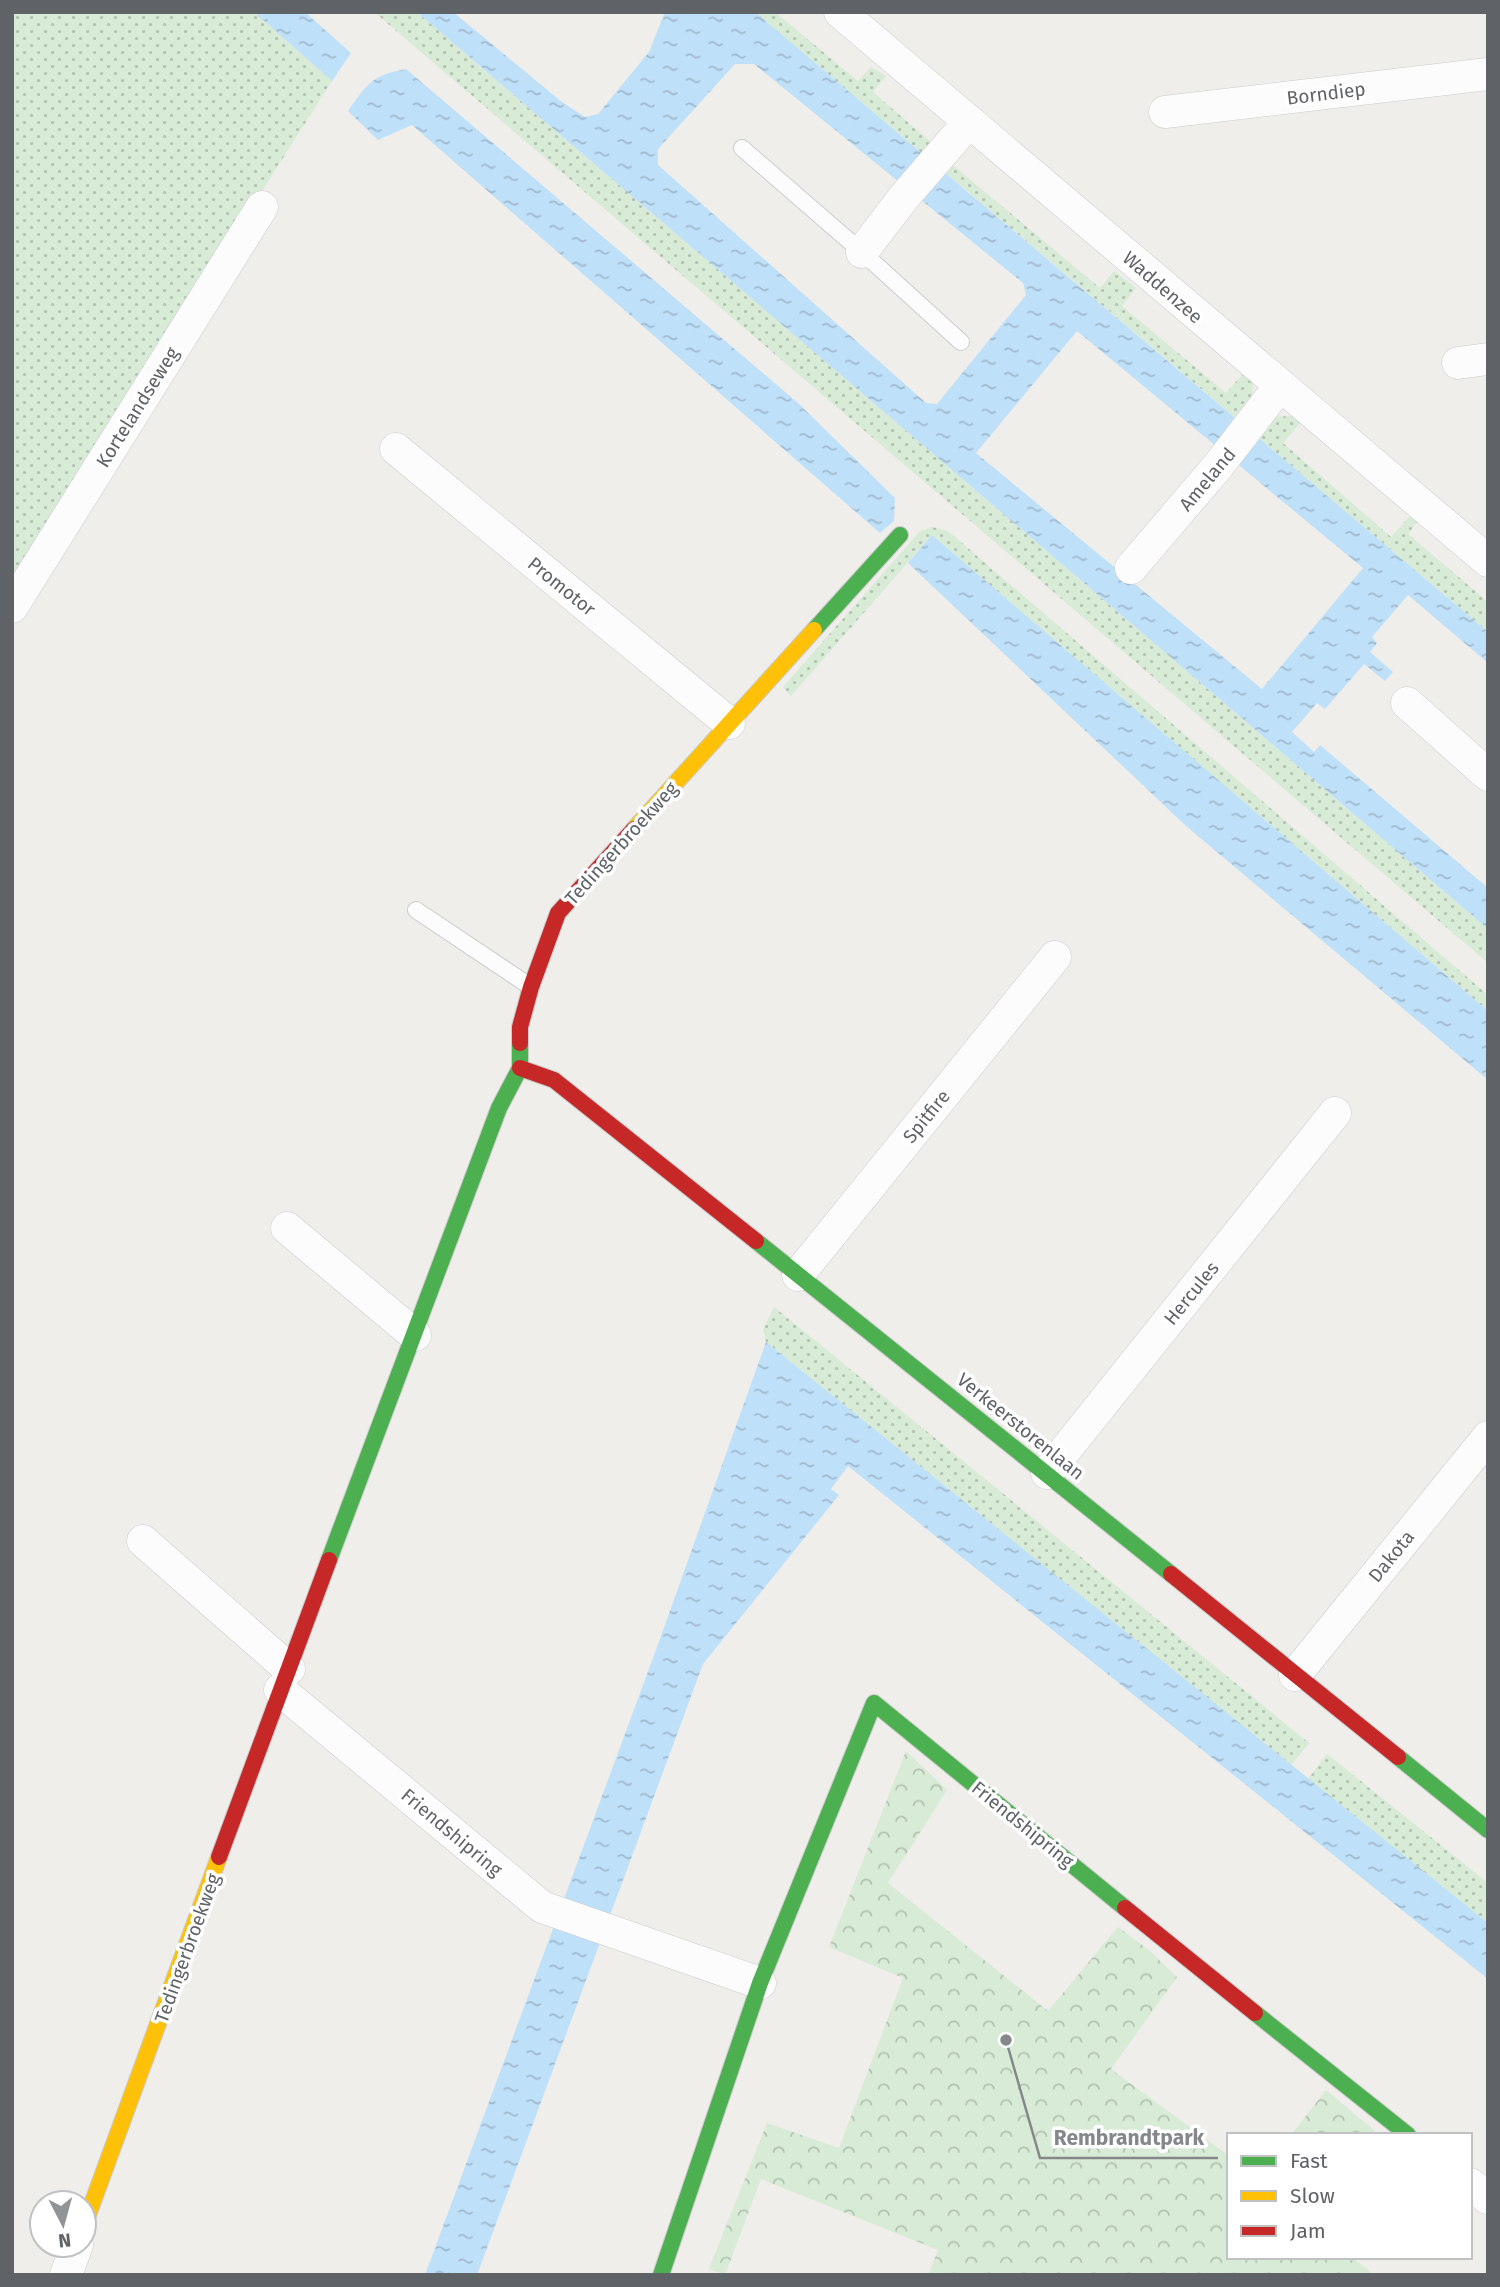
<svg xmlns="http://www.w3.org/2000/svg" width="1500" height="2287" viewBox="0 0 1500 2287" font-family="'Fira Sans',sans-serif">
<style>
.grass{fill:url(#grass-dots)}
.park{fill:url(#park-crowns)}
.water{fill:url(#water-ripples);fill-rule:evenodd}
.lines{fill:none;stroke-linecap:round;stroke-linejoin:round}
.lane-casing{stroke:#cbcccc;stroke-width:18}
.street-casing{stroke:#cbcccc;stroke-width:33}
.fast-casing{stroke:#cacacb;stroke-width:18}
.slow-casing{stroke:#cacacb;stroke-width:18}
.jam-casing{stroke:#cacacb;stroke-width:18}
.lane{stroke:#fdfcfc;stroke-width:16}
.street{stroke:#fdfcfc;stroke-width:32}
.fast{stroke:#4caf50;stroke-width:16}
.slow{stroke:#ffc107;stroke-width:16}
.jam{stroke:#c62828;stroke-width:16}
.labels{text-anchor:middle;stroke-width:7;stroke-linejoin:round;paint-order:stroke}
.street-label{font-size:19px;fill:#5f6368;stroke:#fff}
.leader{fill:none;stroke:#84888a;stroke-width:2.5}
.callout-dot{fill:#84888a;stroke:#fff;stroke-width:2.5}
.callout-label{font-size:21px;text-anchor:middle;font-weight:bold;fill:#84888a;stroke:#fff;stroke-width:7;stroke-linejoin:round;paint-order:stroke}
</style>
<defs>
<pattern id="grass-dots" width="8" height="8" patternUnits="userSpaceOnUse" patternTransform="scale(1.75)"><rect width="8" height="8" fill="#d8ebd6"/><path d="M2 2h.1M6 6h.1" fill="none" stroke="#b2c2b1" stroke-width="1.8" stroke-linecap="round"/></pattern>
<pattern id="park-crowns" width="20" height="18" patternUnits="userSpaceOnUse" patternTransform="scale(1.75)"><rect width="20" height="18" fill="#d8ebd6"/><path d="M2 6a3 3 0 1 1 6 0M12 15a3 3 0 1 1 6 0" fill="none" stroke="#b2c2b1"/></pattern>
<pattern id="water-ripples" width="26" height="14" patternUnits="userSpaceOnUse" patternTransform="scale(1.75)"><rect width="26" height="14" fill="#bfe0f9"/><path d="M2 4q2-2 4 0t4 0M15 11q2-2 4 0t4 0" fill="none" stroke="#9eb9cd"/></pattern>
</defs>
<rect width="100%" height="100%" fill="#efeeea"/>
<g class="grass">
<path d="M 12,12 L 254,12 L 332,81 L 130,398 L 12,608 Z"/>
<path d="M 374,12 L 417,12 L 1488,929 L 1488,963 Z"/>
<path d="M 755,12 L 775,12 L 858,81 L 871,67 L 886,76 L 873,92 L 933,144 L 923,154 Z"/>
<path d="M 948,161 L 1100,288 L 1114,271 L 1136,288 L 1122,306 L 1226,393 L 1242,375 L 1253,383 L 1252,404 L 1238,420 L 941,169 Z"/>
<path d="M 1293,416 L 1301,422 L 1283,443 L 1391,537 L 1410,516 L 1417,522 L 1408,534 L 1488,602 L 1488,632 L 1254,434 L 1272,417 Z"/>
<path d="M 932,527 L 948,531 L 1488,995 L 1488,1011 L 932,535 L 791,696 L 783,687 L 920,531 Z"/>
<path d="M 774,1307 L 1309,1743 L 1291,1765 L 766,1342 L 763,1330 Z"/>
<path d="M 1327,1754 L 1488,1883 L 1488,1923 L 1308,1779 Z"/>
</g>
<g class="park">
<path d="M 906,1751 L 947,1790 L 888,1883 L 1048,2011 L 1118,1927 L 1150,1951 L 1177,1977 L 1111,2069 L 1229,2156 L 1229,2257 L 1352,2257 L 1374,2275 L 928,2275 L 938,2250 L 761,2179 L 725,2275 L 709,2269 L 767,2123 L 839,2148 L 903,1978 L 829,1947 Z"/>
<path d="M 1326,2090 L 1375,2131 L 1372,2135 L 1291,2135 Z"/>
</g>
<g class="water">
<path d="M 254,12 L 305,12 L 351,53 L 332,81 Z"/>
<path d="M 417,12 L 453,12 L 562,102 L 585,117 L 598,114 L 649,52 L 665,12 L 755,12 L 1488,632 L 1488,663 L 1408,595 L 1372,637 L 1377,643 L 1370,652 L 1393,672 L 1385,681 L 1364,664 L 1325,709 L 1317,703 L 1292,732 L 1314,752 L 1320,745 L 1488,888 L 1488,929 ZM 735,64 L 754,64 L 1023,283 L 1026,295 L 937,404 L 926,403 L 658,165 L 658,149 ZM 1077,331 L 1363,568 L 1262,689 L 976,453 Z"/>
<path d="M 406,69 L 798,403 L 895,498 L 894,521 L 880,533 L 412,125 L 378,140 L 348,111 C 367,84 372,75 406,69 Z"/>
<path d="M 932,535 L 1488,1011 L 1488,1080 L 1186,826 L 908,563 Z"/>
<path d="M 766,1342 L 1488,1923 L 1488,1979 L 848,1466 L 831,1489 L 839,1495 L 703,1664 L 477,2275 L 425,2275 L 656,1650 Z"/>
</g>
<g class="lines">
<g class="lane-casing">
<g id="lane">
<path d="M 742,148 L 862,252 L 961,342"/>
<path d="M 416,910 L 531,987"/>
</g>
</g>
<g class="street-casing">
<g id="street">
<path d="M 840,12 L 1488,561"/>
<path d="M 1165,112 L 1488,74"/>
<path d="M 862,252 L 904,197 L 969,122"/>
<path d="M 1458,363 L 1488,359"/>
<path d="M 396,449 L 729,723"/>
<path d="M 1131,568 L 1218,466 L 1279,387"/>
<path d="M 12,607 L 262,207"/>
<path d="M 1407,703 L 1488,775"/>
<path d="M 287,1228 L 415,1335"/>
<path d="M 798,1275 L 1055,957"/>
<path d="M 1047,1473 L 1335,1113"/>
<path d="M 143,1541 L 289,1669"/>
<path d="M 1295,1675 L 1488,1437"/>
<path d="M 280,1690 L 542,1907 L 760,1983"/>
<path d="M 1470,2184 L 1488,2198"/>
<path d="M 66,2275 L 77,2245"/>
</g>
</g>
<g class="fast-casing">
<g id="fast">
<path d="M 814,630 L 900,535"/>
<path d="M 756,1241 L 1171,1574"/>
<path d="M 329,1560 L 499,1108 L 520,1068 L 520,1043"/>
<path d="M 1398,1757 L 1488,1830"/>
<path d="M 1255,2013 L 1408,2135"/>
<path d="M 661,2275 L 760,1983 L 874,1703 L 1125,1908"/>
</g>
</g>
<g class="slow-casing">
<g id="slow">
<path d="M 634,829 L 814,630"/>
<path d="M 84,2226 L 219,1857"/>
</g>
</g>
<g class="jam-casing">
<g id="jam">
<path d="M 520,1043 L 520,1027 L 531,987 L 558,913 L 634,829"/>
<path d="M 520,1068 L 554,1080 L 756,1241"/>
<path d="M 1171,1574 L 1398,1757"/>
<path d="M 219,1857 L 329,1560"/>
<path d="M 1125,1908 L 1255,2013"/>
</g>
</g>
<use href="#lane" class="lane"/>
<use href="#street" class="street"/>
<use href="#fast" class="fast"/>
<use href="#slow" class="slow"/>
<use href="#jam" class="jam"/>
</g>
<g class="labels">
<g class="street-label">
<text transform="translate(1326 93) rotate(-7)" y="7">Borndiep</text>
<text transform="translate(1163 287) rotate(41)" y="7">Waddenzee</text>
<text transform="translate(137 407) rotate(-58)" y="7">Kortelandseweg</text>
<text transform="translate(1207 479) rotate(-50)" y="7">Ameland</text>
<text transform="translate(562 586) rotate(39)" y="7">Promotor</text>
<text transform="translate(621 843) rotate(-48)" y="7">Tedingerbroekweg</text>
<text transform="translate(926 1116) rotate(-51)" y="7">Spitfire</text>
<text transform="translate(1191 1293) rotate(-51)" y="7">Hercules</text>
<text transform="translate(1021 1426) rotate(39)" y="7">Verkeerstorenlaan</text>
<text transform="translate(1391 1556) rotate(-51)" y="7">Dakota</text>
<text transform="translate(1023 1824) rotate(39)" y="7">Friendshipring</text>
<text transform="translate(452 1832) rotate(40)" y="7">Friendshipring</text>
<text transform="translate(187 1948) rotate(-70)" y="7">Tedingerbroekweg</text>
</g>
</g>
<path class="leader" d="M1006 2040L1040 2158H1218"/>
<circle class="callout-dot" cx="1006" cy="2040" r="7"/>
<g class="callout-label">
<text x="1129" y="2145">Rembrandtpark</text>
</g>
<rect width="1500" height="2287" fill="none" stroke="#5f6368" stroke-width="28"/>
<rect x="1227" y="2133" width="245" height="126" fill="#ffffff" stroke="#bfc1c3" stroke-width="2"/>
<rect x="1241" y="2156" width="35" height="10" fill="#4caf50" stroke="#bfc1c3" stroke-width="2"/>
<text x="1290" y="2168" font-size="21" fill="#5f6368">Fast</text>
<rect x="1241" y="2191" width="35" height="10" fill="#ffc107" stroke="#bfc1c3" stroke-width="2"/>
<text x="1290" y="2203" font-size="21" fill="#5f6368">Slow</text>
<rect x="1241" y="2226" width="35" height="10" fill="#c62828" stroke="#bfc1c3" stroke-width="2"/>
<text x="1290" y="2238" font-size="21" fill="#5f6368">Jam</text>
<g transform="translate(63 2224) rotate(174)"><circle r="33" fill="#ffffff" stroke="#bfc1c3" stroke-width="2"/>
<path d="M0-5L12 26L0 18L-12 26Z" fill="#919496"/>
<text y="-10" font-size="19" font-weight="bold" text-anchor="middle" fill="#5f6368">N</text>
</g>
</svg>
